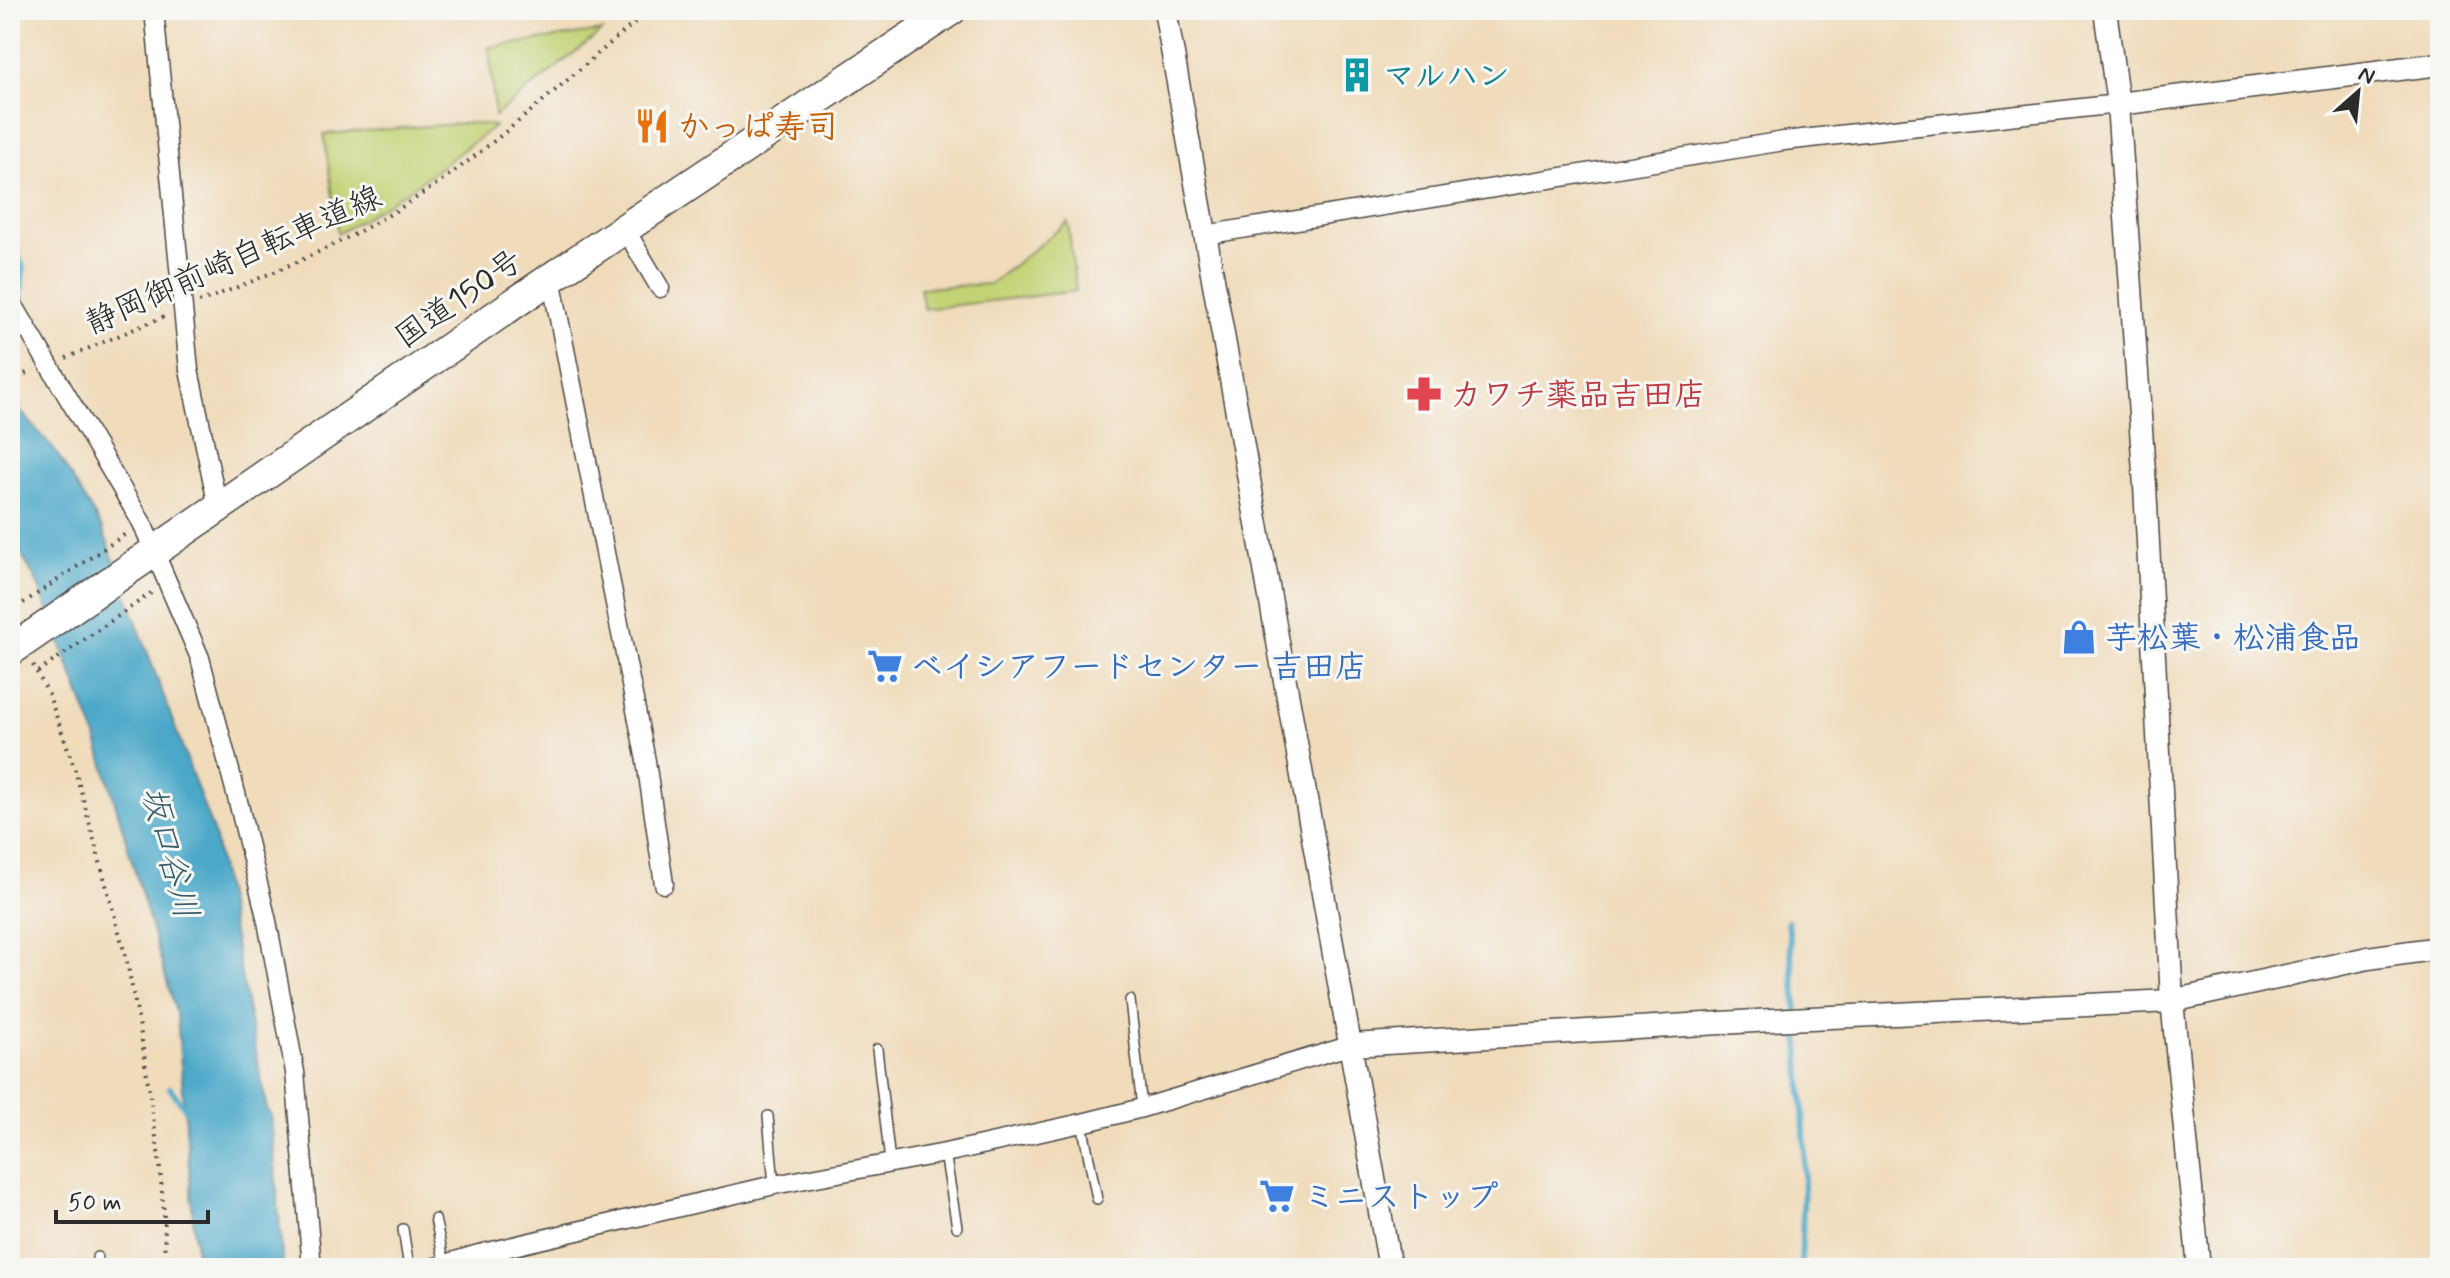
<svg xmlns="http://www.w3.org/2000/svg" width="2450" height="1278" viewBox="0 0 2450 1278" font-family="Mynerve,'Klee One',sans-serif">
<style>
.green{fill:#c3d274;stroke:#777e50;stroke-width:2}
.water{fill:#4ba8c9;stroke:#3b6a7a;stroke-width:2}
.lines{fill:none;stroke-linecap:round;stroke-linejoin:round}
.stream{stroke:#4ba8c9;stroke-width:6}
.service-casing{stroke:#494541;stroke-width:12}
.minor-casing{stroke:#494541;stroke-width:21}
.tertiary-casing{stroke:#494541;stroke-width:25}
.trunk-casing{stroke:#494541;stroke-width:33}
.path{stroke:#494541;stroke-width:4;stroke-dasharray:2 6;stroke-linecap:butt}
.service{stroke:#fff;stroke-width:9}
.minor{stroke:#fff;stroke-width:18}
.tertiary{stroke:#fff;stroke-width:22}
.trunk{stroke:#fff;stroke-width:30}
.labels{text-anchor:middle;stroke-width:6;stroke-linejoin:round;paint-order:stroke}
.culture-label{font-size:32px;font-weight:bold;fill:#0d838f;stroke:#f6f6f2;text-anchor:start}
.food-label{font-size:32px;font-weight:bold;fill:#c56008;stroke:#f6f6f2;text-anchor:start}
.street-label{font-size:32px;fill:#2b2b2b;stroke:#f6f6f2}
.health-label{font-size:32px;font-weight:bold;fill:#be3a42;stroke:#f6f6f2;text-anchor:start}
.shop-label{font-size:32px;font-weight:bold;fill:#366cbe;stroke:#f6f6f2;text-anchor:start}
.water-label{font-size:34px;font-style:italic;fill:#385d6a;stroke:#f6f6f2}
</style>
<rect width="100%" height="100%" fill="#f6f6f2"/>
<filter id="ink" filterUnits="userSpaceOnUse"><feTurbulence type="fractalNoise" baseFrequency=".0125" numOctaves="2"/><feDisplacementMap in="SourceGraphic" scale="16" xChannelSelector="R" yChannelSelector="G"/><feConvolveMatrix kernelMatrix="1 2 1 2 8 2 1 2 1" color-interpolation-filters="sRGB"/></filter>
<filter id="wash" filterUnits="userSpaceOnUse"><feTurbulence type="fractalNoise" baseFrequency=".006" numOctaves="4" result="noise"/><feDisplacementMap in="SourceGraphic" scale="32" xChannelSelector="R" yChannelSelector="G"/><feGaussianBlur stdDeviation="1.8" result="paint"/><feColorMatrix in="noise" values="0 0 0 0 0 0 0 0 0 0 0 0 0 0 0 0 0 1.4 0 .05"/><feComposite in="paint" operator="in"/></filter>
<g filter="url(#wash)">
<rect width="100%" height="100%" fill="#f0dbbb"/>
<g class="green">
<path d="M 602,31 L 495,116 L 489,47 Z"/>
<path d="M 469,123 L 495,126 L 412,188 L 338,234 L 324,134 Z"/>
<path d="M 1068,222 L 1076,291 L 924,309 L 920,288 L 990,284 Z"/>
</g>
<path class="water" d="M 10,398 L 56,452 L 102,528 L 214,834 L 267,1110 L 271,1114 L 283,1268 L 197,1268 L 177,1016 L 96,737 L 37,582 L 10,534 Z"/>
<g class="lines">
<g class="stream">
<path d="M 10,233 L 23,268 L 20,307"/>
<path d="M 10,407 L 16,377 L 18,339"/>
<path d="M 1788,921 L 1797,1013"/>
<path d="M 1798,1024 L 1805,1149 L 1801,1268"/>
<path d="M 170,1088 L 187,1111"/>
</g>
</g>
</g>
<g filter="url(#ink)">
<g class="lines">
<g class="service-casing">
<g id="service">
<path d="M 1130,1000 L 1142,1108"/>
<path d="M 877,1049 L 890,1162"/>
<path d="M 768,1116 L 774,1185"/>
<path d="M 1082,1123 L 1097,1199"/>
<path d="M 945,1153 L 957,1227"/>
<path d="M 435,1219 L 445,1264"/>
<path d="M 403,1229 L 409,1268"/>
<path d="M 97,1257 L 98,1268"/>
</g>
</g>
<g class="minor-casing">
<g id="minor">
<path d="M 154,10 L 189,370 L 218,507"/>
<path d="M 625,229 L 660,288"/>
<path d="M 1204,235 L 1784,141 L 2118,104"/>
<path d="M 551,278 L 646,761 L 664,884"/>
<path d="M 10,299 L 142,523 L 200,658 L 238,801 L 267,921 L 295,1072 L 312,1268"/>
<path d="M 432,1268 L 475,1255 L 774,1185 L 945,1153 L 1082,1123 L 1142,1108 L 1352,1045"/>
</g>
</g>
<g class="tertiary-casing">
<g id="tertiary">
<path d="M 1165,10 L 1390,1268"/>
<path d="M 2105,10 L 2118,104 L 2145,486 L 2172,1001 L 2199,1268"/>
<path d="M 2118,104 L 2440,64"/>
<path d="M 1352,1045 L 1789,1019 L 2172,1001 L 2368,958 L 2440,948"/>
</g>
</g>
<g class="trunk-casing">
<path id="trunk" d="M 10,651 L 551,278 L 951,10"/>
</g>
<g class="path">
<path d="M 199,302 C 278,272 358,238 428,190 C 507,136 577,70 650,10"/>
<path d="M 66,358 L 165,316"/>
<path d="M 10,380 L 32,371"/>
<path d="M 10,612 L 127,533"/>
<path d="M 33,665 L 48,693 L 74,766 L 127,962 L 140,1028 L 159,1158 L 165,1227 L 164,1268"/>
<path d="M 38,672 L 154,591"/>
</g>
<use href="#service" class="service"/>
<use href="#minor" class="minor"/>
<use href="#tertiary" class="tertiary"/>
<use href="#trunk" class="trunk"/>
</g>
</g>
<defs>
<g id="building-bare" transform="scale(2.76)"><path d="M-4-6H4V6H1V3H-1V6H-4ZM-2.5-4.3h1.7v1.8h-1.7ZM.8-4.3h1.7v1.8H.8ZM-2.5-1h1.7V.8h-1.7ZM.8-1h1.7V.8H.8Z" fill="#0f9aa8" stroke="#f6f6f2" stroke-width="2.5" paint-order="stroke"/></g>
<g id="restaurant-bare" transform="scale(2.76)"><path d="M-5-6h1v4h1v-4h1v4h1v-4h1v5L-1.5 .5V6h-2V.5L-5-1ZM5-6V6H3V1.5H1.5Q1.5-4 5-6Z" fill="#e8710a" stroke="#f6f6f2" stroke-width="2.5" paint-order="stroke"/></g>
<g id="pharmacy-bare" transform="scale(2.76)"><path d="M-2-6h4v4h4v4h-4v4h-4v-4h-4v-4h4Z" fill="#e0444e" stroke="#f6f6f2" stroke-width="2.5" paint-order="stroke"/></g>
<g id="shop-bare" transform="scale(2.76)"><path d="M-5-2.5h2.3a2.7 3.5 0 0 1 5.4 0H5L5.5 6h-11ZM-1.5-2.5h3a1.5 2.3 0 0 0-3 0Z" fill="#3f7fe0" stroke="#f6f6f2" stroke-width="2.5" paint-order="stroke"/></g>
<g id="supermarket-bare" transform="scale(2.76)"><path d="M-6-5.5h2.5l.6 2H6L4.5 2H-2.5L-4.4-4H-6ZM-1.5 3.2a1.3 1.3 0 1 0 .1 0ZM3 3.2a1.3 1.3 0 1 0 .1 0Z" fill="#3f7fe0" stroke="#f6f6f2" stroke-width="2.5" paint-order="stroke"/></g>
</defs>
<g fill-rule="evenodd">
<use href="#building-bare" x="1357" y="75"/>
<use href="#restaurant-bare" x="652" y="126"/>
<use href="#pharmacy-bare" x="1424" y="394"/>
<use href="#shop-bare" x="2079" y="637"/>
<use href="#supermarket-bare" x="885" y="666"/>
<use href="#supermarket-bare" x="1277" y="1196"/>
</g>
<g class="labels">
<g class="culture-label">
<text x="1383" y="86">マルハン</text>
</g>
<g class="food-label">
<text x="678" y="137">かっぱ寿司</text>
</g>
<g class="street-label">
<text transform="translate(233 259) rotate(-24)" y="11">静岡御前崎自転車道線</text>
<text transform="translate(458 298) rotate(-35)" y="11">国道150号</text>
</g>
<g class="health-label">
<text x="1450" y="405">カワチ薬品吉田店</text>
</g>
<g class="shop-label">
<text x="2105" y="648">芋松葉・松浦食品</text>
<text x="911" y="677">ベイシアフードセンター 吉田店</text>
<text x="1303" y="1207">ミニストップ</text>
</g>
<g class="water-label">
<text transform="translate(171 852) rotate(75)" y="12">坂口谷川</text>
</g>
</g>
<rect width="2450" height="1278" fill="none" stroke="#f6f6f2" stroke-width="40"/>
<g transform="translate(2358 92) rotate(27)" stroke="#f6f6f2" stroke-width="6" paint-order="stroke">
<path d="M0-6L14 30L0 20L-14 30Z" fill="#2b2b2b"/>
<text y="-12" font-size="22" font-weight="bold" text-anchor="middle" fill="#2b2b2b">N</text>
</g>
<path d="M56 1210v12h152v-12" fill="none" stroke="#2b2b2b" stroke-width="4"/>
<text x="68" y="1210" font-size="24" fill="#2b2b2b" stroke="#f6f6f2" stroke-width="6" paint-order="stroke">50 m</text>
</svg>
